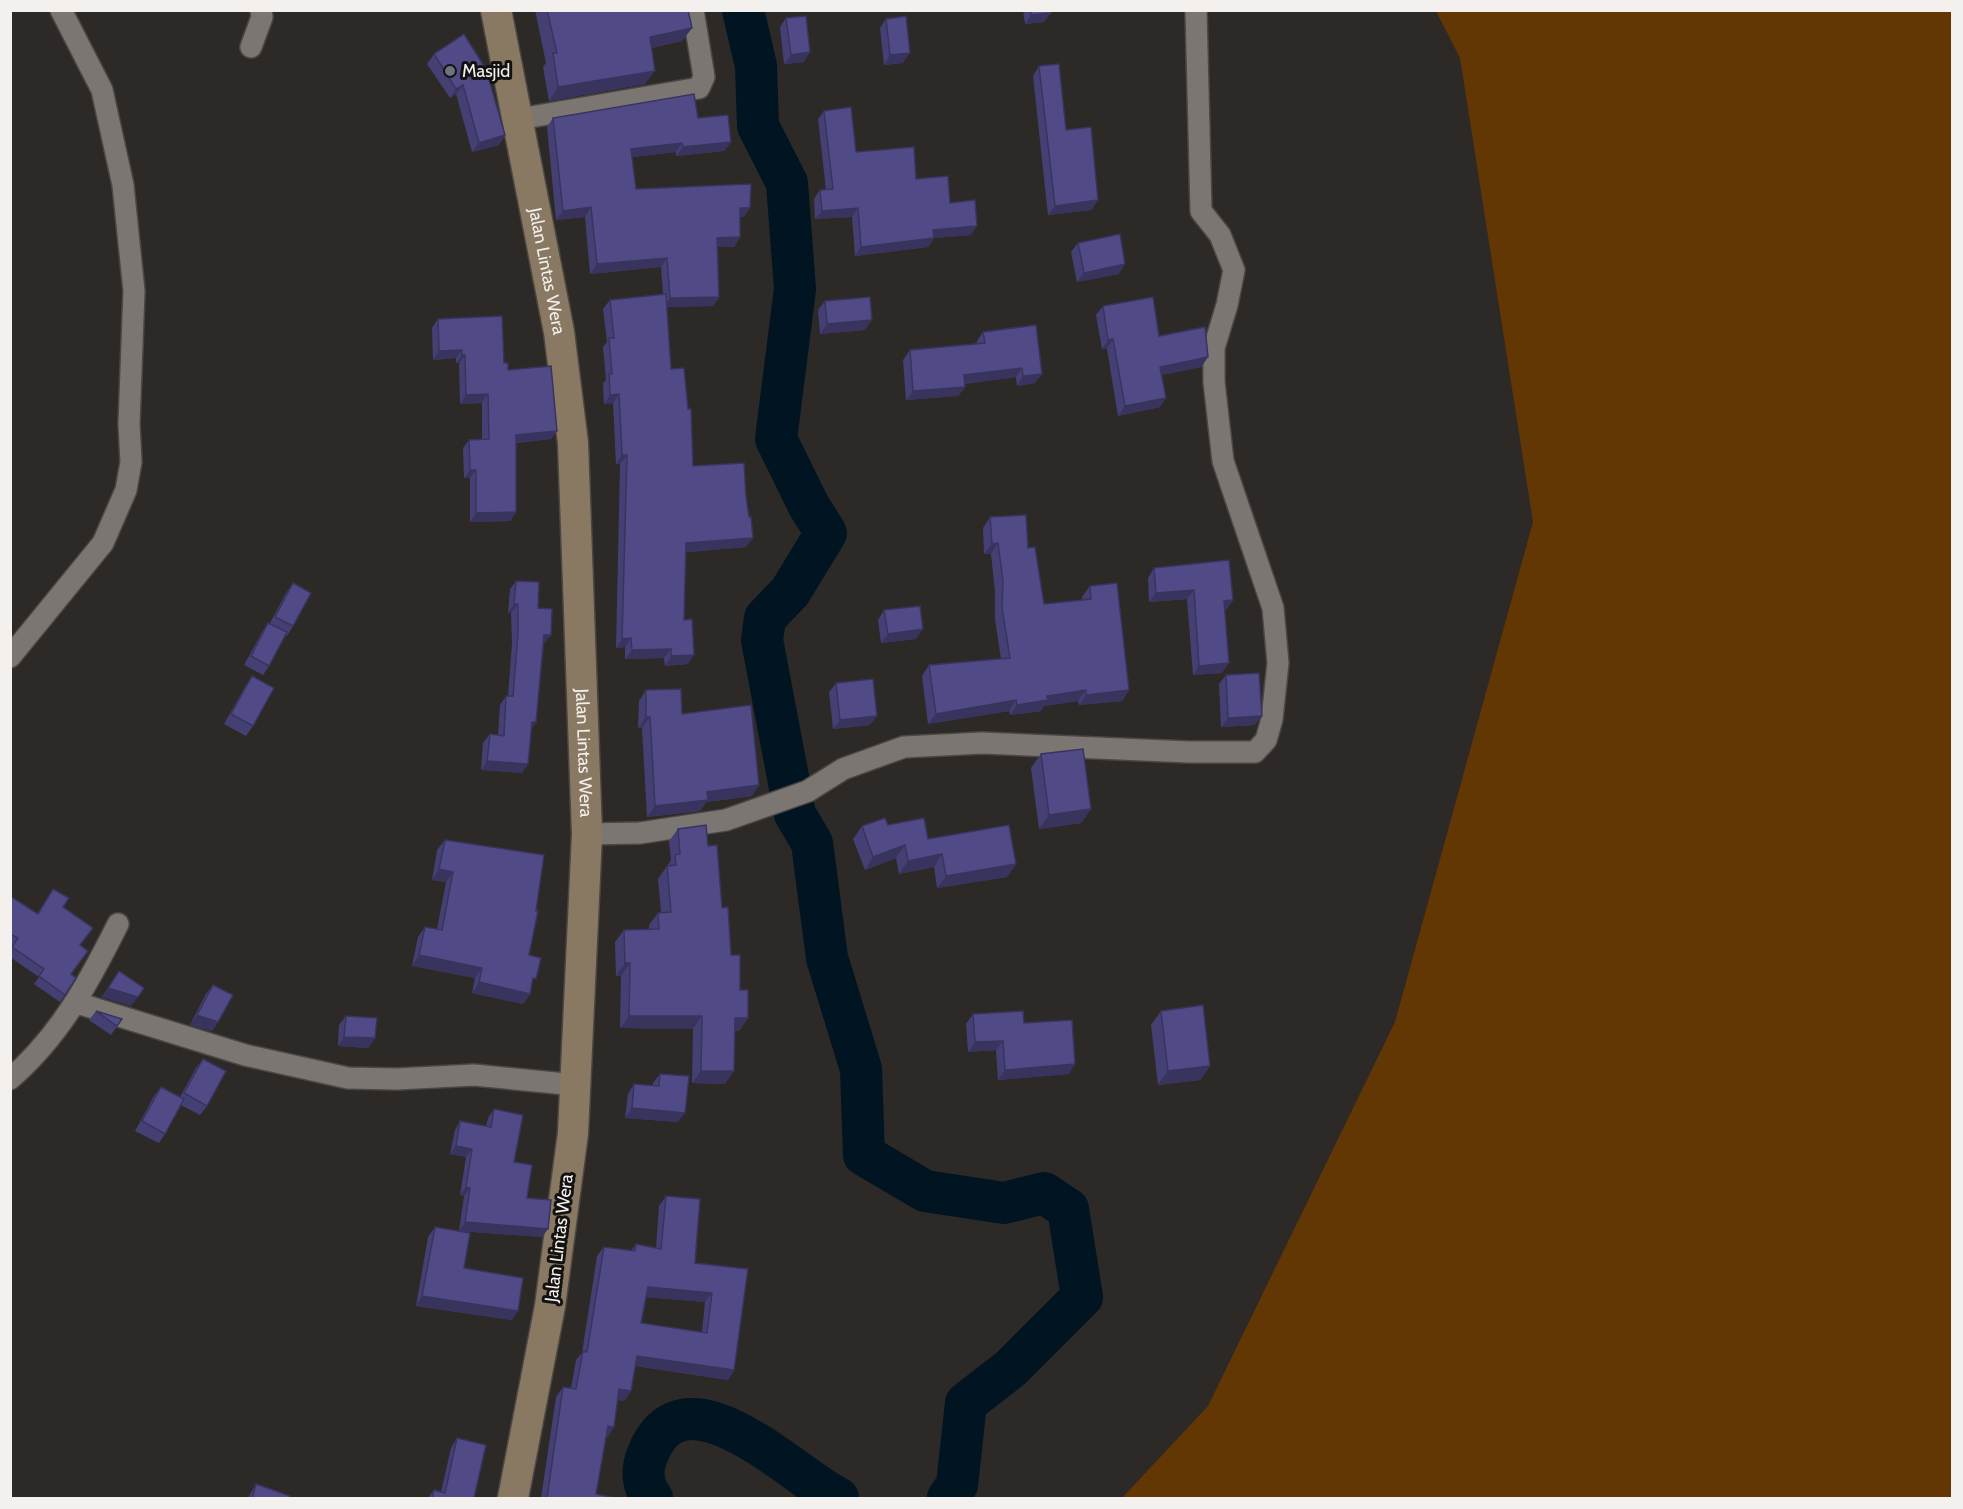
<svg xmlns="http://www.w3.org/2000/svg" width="1963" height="1509" viewBox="0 0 1963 1509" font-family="Cabin,sans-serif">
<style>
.green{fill:#623704}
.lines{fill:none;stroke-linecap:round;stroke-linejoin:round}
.river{stroke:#011421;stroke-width:42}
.street-casing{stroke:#4b4745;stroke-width:24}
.secondary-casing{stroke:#4b4745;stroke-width:33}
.street{stroke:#7b7672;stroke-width:21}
.secondary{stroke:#8a7962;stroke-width:30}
.wall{fill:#454073;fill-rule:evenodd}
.shaded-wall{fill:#38345e}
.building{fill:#504b86;stroke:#38345e;stroke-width:1.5;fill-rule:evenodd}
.worship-dot{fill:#6b7280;stroke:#141211;stroke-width:2}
.labels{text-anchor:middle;stroke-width:6;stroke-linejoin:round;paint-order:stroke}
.poi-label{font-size:18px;fill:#f3f0ee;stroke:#141211;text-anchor:start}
.street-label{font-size:18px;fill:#f3f0ee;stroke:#141211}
</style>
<rect width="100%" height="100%" fill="#2d2926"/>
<path class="green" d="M 1436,11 L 1952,11 L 1952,1498 L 1122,1498 L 1208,1406 L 1395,1022 L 1533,522 L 1460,58 Z"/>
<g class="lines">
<g class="river">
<path d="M 743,10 L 756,66 L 758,126 L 787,183 L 795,289 L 776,439 L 809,506 L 826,533 L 790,592 L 765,618 L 762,640 L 795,814 L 812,843 L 827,958 L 861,1069 L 864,1155 L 925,1191 L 1004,1203 L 1044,1193 L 1068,1209 L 1082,1297 L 1011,1368 L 966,1403 L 957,1485 L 948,1498"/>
<path d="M 652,1498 C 643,1486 641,1471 647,1456 C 682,1361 794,1477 838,1498"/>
</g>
<g class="street-casing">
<g id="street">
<path d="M 251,47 L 262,17 L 261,10"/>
<path d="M 519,119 L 699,88 L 704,77 L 693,10"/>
<path d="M 10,657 L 103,543 L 126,490 L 131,462 L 129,424 L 134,291 L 123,185 L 102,90 L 61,10"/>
<path d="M 587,834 L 640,833 L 726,820 L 808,791 L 843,769 L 904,747 L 982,743 L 1189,752 L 1255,752 L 1266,740 L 1272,719 L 1278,663 L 1273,608 L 1223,461 L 1214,382 L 1214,348 L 1227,305 L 1234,270 L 1220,235 L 1201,211 L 1196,10"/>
<path d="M 77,1003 L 245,1055 L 348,1078 L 397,1079 L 474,1075 L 576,1085"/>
<path d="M 10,1079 C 60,1036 89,982 118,924"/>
</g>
</g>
<g class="secondary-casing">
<g id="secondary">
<path id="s1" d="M 496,10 L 559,332 L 573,443 L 587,834 L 573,1133 L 550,1306 L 513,1498"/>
</g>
</g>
<use href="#street" class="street"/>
<use href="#secondary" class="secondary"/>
</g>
<g class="wall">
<path d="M 535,10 L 688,10 L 692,28 L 682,41 L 651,48 L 645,84 L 549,101 L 543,67 L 546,63 Z"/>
<path d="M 1023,10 L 1051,10 L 1044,22 L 1025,24 Z"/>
<path d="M 786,18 L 804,62 L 784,64 L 780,27 Z"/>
<path d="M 886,19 L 903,63 L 884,65 L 880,28 Z"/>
<path d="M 464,34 L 505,135 L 499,145 L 472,152 L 456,94 L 450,98 L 427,64 L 434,54 Z"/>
<path d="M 1039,66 L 1066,130 L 1098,200 L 1091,210 L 1048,215 L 1033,76 Z"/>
<path d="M 824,111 L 856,152 L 916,179 L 950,203 L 971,235 L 934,238 L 928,247 L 855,256 L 852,217 L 815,219 L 814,199 L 820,190 L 826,190 L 818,119 Z"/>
<path d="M 553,118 L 698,118 L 731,142 L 724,151 L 676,156 L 676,152 L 632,157 L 636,189 L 744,217 L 740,217 L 740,237 L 734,247 L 718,247 L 719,297 L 713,306 L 667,307 L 671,369 L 688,409 L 693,466 L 746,547 L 686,552 L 684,620 L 688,664 L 665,666 L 664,658 L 625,659 L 625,647 L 616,648 L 620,464 L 616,464 L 613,403 L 604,404 L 603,383 L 606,380 L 603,347 L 607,342 L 603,309 L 610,300 L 663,294 L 661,267 L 590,274 L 585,217 L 556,220 L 547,127 Z"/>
<path d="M 1078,243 L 1119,274 L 1077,282 L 1071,252 Z"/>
<path d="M 825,301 L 865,330 L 820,334 L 818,310 Z"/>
<path d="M 1103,306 L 1159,336 L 1208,357 L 1201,367 L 1162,375 L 1160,407 L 1118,416 L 1107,349 L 1102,349 L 1096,315 Z"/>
<path d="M 438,319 L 504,363 L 508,370 L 557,431 L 551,439 L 516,443 L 516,512 L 510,521 L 470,522 L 470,478 L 464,478 L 463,448 L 469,440 L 482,439 L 482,403 L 460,404 L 459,363 L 456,363 L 456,358 L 433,360 L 432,328 Z"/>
<path d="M 1036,325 L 1035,383 L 1017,386 L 1016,377 L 964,384 L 965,387 L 958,396 L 906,400 L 903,360 L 910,350 L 977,344 L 977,341 L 983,332 Z"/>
<path d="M 990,517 L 1028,548 L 1044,604 L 1083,600 L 1082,597 L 1090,586 L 1129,690 L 1122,701 L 1079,705 L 1078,701 L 1044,706 L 1041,711 L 1010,715 L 1009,711 L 928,724 L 922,676 L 929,665 L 1001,659 L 995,619 L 995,592 L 991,554 L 984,554 L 983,528 Z"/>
<path d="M 1154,568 L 1233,600 L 1226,610 L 1225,610 L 1222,673 L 1193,675 L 1187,599 L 1149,602 L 1148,578 Z"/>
<path d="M 516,581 L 538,608 L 544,644 L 536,722 L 531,730 L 522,773 L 481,770 L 483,743 L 490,734 L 498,735 L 500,705 L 506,696 L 508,696 L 512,643 L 511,613 L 508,613 L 510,589 Z"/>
<path d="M 293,583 L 293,626 L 287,636 L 285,635 L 269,666 L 263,675 L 244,665 L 262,632 L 268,623 L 270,623 L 286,593 Z"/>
<path d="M 884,610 L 916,639 L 881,643 L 878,620 Z"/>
<path d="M 1226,675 L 1255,725 L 1221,727 L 1219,684 Z"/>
<path d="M 252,676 L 253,726 L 246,736 L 224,724 L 246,685 Z"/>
<path d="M 836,683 L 870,725 L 833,729 L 829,692 Z"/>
<path d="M 646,690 L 682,714 L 752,796 L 706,802 L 700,811 L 647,817 L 642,728 L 638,728 L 639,701 Z"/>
<path d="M 1041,754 L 1091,809 L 1081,823 L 1039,829 L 1031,768 Z"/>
<path d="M 888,825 L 928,839 L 1016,864 L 1007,877 L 937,888 L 934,867 L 899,874 L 896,858 L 865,870 L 853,839 L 862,826 Z"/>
<path d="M 678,829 L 708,846 L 731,955 L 748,1018 L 739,1031 L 735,1031 L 725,1084 L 692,1083 L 693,1029 L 620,1028 L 621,976 L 616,976 L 615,942 L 624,930 L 649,929 L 649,925 L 658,913 L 661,912 L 658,879 L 671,860 L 669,841 Z"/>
<path d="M 445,840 L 529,955 L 532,984 L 530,994 L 523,1004 L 472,993 L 475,978 L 412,966 L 418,937 L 425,927 L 437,929 L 446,882 L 432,880 L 437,850 Z"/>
<path d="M 53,889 L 63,907 L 80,945 L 71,974 L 76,978 L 60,1002 L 34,984 L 39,977 L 10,957 L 10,948 L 12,946 L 10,944 L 10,896 L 37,914 Z"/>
<path d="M 213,985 L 218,1022 L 212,1031 L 190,1025 L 206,994 Z"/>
<path d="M 96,1011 L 122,1019 L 111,1035 L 89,1020 Z"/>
<path d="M 1161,1011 L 1210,1066 L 1200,1080 L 1158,1085 L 1151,1025 Z"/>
<path d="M 973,1014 L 1024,1023 L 1069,1074 L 998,1080 L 996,1050 L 968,1052 L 966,1024 Z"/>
<path d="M 346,1016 L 375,1038 L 368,1048 L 338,1046 L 339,1025 Z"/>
<path d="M 203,1059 L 207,1106 L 200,1115 L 181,1105 L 165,1134 L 159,1143 L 135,1131 L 154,1096 L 161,1087 L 180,1097 L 196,1068 Z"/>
<path d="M 660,1074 L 678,1122 L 625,1118 L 628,1094 L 634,1084 L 653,1086 L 653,1083 Z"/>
<path d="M 494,1109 L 514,1162 L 542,1237 L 459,1231 L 464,1196 L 460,1195 L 466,1157 L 450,1154 L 455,1130 L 460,1121 L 486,1126 L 488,1118 Z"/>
<path d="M 666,1196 L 695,1263 L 748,1269 L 734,1370 L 728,1380 L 635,1366 L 631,1391 L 624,1401 L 618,1400 L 608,1437 L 606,1437 L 596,1494 L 615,1498 L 541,1498 L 556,1397 L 563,1387 L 571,1388 L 576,1360 L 582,1353 L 597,1256 L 604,1247 L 631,1251 L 636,1244 L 656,1248 L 659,1206 ZM 646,1297 L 705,1302 L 702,1332 L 641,1323 Z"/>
<path d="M 435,1227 L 464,1268 L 512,1320 L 416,1306 L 428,1237 Z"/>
<path d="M 457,1438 L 474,1498 L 428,1498 L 434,1490 L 441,1492 L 451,1448 Z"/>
<path d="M 256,1484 L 289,1498 L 248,1498 L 250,1494 Z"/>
</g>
<g class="shaded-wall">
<path d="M 1051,13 L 1044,22 L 1025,24 L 1031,15 Z"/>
<path d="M 692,28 L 682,41 L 640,51 L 650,37 Z"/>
<path d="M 810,52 L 804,62 L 784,64 L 791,55 Z"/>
<path d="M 910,53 L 903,63 L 884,65 L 890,55 Z"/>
<path d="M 655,71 L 645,84 L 549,101 L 558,87 Z"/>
<path d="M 463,85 L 456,94 L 450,98 L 456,89 Z"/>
<path d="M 505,135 L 499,145 L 472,152 L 479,143 Z"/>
<path d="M 731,142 L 724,151 L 676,156 L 683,147 Z"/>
<path d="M 682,143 L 676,152 L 625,158 L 631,149 Z"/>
<path d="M 1098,200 L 1091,210 L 1048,215 L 1055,206 Z"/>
<path d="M 591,207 L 585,217 L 556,220 L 563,211 Z"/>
<path d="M 740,208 L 750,208 L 744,217 L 734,217 Z"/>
<path d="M 858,208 L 852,217 L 815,219 L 822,211 Z"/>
<path d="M 977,226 L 971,235 L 934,238 L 928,247 L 855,256 L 861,247 L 933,230 Z"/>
<path d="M 740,237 L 734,247 L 711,247 L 717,238 Z"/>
<path d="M 667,258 L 661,267 L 590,274 L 597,264 Z"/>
<path d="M 1125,264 L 1119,274 L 1077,282 L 1084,273 Z"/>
<path d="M 719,297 L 713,306 L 664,307 L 670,298 Z"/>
<path d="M 872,320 L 865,330 L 820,334 L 827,324 Z"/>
<path d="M 1113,339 L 1107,349 L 1102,349 L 1108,340 Z"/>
<path d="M 462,350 L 456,358 L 433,360 L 439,351 Z"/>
<path d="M 462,355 L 465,355 L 459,363 L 456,363 Z"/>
<path d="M 1208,357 L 1201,367 L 1153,377 L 1160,367 Z"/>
<path d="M 1022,368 L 1016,377 L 957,385 L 964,375 Z"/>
<path d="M 1042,374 L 1035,383 L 1017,386 L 1023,376 Z"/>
<path d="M 965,387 L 958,396 L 906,400 L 913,391 Z"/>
<path d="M 488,394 L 482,403 L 460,404 L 466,395 Z"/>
<path d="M 619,394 L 613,403 L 604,404 L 610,395 Z"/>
<path d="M 1166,398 L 1160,407 L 1118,416 L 1125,406 Z"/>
<path d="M 557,431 L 551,439 L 510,443 L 516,435 Z"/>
<path d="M 622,455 L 627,455 L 620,464 L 616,464 Z"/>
<path d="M 470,470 L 476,470 L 470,478 L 464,478 Z"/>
<path d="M 516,512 L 510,521 L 470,522 L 476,513 Z"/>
<path d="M 753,538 L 746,547 L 680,553 L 686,543 Z"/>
<path d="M 998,543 L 991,554 L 984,554 L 992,544 Z"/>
<path d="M 1194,590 L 1187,599 L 1149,602 L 1156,593 Z"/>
<path d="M 1233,600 L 1226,610 L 1218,611 L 1224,601 Z"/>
<path d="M 514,604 L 518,604 L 511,613 L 508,613 Z"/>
<path d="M 923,629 L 916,639 L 881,643 L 888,634 Z"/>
<path d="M 544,635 L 551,635 L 544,644 L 538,644 Z"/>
<path d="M 631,638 L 625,647 L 616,648 L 622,639 Z"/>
<path d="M 671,649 L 664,658 L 625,659 L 632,650 Z"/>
<path d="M 694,655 L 688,664 L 665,666 L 671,656 Z"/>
<path d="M 1229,663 L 1222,673 L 1193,675 L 1199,666 Z"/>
<path d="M 1086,690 L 1078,701 L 1044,706 L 1041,711 L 1010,715 L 1017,705 L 1047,696 Z"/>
<path d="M 1129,690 L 1122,701 L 1079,705 L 1086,695 Z"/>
<path d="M 1016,700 L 1009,711 L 928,724 L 936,714 Z"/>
<path d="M 877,716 L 870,725 L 833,729 L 840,720 Z"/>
<path d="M 1262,716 L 1255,725 L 1221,727 L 1228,718 Z"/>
<path d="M 646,717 L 650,717 L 642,728 L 638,728 Z"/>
<path d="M 532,722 L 536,722 L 530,731 Z"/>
<path d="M 487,761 L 528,764 L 522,773 L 481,770 Z"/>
<path d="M 759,785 L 752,796 L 706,802 L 700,811 L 647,817 L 655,806 L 707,792 Z"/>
<path d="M 1091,809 L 1081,823 L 1039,829 L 1049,815 Z"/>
<path d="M 905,845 L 896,858 L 865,870 L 873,857 Z"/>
<path d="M 942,854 L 934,867 L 899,874 L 908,861 Z"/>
<path d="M 1016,864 L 1007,877 L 937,888 L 946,876 Z"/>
<path d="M 439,869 L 453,872 L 446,882 L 432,880 Z"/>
<path d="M 419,955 L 482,968 L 475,978 L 412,966 Z"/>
<path d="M 625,963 L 630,963 L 621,976 L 616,976 Z"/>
<path d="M 479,982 L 530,994 L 523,1004 L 472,993 Z"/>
<path d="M 108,988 L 138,997 L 131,1006 L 101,997 Z"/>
<path d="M 197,1015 L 218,1022 L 212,1031 L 190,1025 Z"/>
<path d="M 629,1016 L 702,1016 L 693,1029 L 620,1028 Z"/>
<path d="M 735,1018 L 748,1018 L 739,1031 L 726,1031 Z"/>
<path d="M 344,1037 L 375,1038 L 368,1048 L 338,1046 Z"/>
<path d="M 1003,1041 L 996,1050 L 968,1052 L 975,1042 Z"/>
<path d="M 1075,1064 L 1069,1074 L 998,1080 L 1005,1070 Z"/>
<path d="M 1210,1066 L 1200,1080 L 1158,1085 L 1168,1071 Z"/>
<path d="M 701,1071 L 734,1071 L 725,1084 L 692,1083 Z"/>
<path d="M 632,1108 L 685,1113 L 678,1122 L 625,1118 Z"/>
<path d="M 456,1146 L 472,1149 L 466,1157 L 450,1154 Z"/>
<path d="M 466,1187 L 470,1188 L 464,1196 L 460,1195 Z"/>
<path d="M 465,1222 L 548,1229 L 542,1237 L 459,1231 Z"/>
<path d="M 648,1287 L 712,1293 L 705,1302 L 641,1297 Z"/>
<path d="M 422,1296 L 518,1311 L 512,1320 L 416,1306 Z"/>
<path d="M 637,1356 L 734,1370 L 728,1380 L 630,1365 Z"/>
<path d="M 619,1389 L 631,1391 L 624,1401 L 613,1399 Z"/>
<path d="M 608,1426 L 614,1427 L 608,1437 L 602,1436 Z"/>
</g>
<g class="building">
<path d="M 547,10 L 688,10 L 692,28 L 650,37 L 655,71 L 558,87 L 553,53 L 557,53 Z"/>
<path d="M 1031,10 L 1051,10 L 1051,13 L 1031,15 Z"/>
<path d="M 806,16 L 810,52 L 791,55 L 786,18 Z"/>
<path d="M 906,16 L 910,53 L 890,55 L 886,19 Z"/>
<path d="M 464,34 L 486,69 L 505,135 L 479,143 L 463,85 L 456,89 L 434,54 Z"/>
<path d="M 1059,64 L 1066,130 L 1091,127 L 1098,200 L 1055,206 L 1039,66 Z"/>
<path d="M 694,94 L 698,118 L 728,115 L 731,142 L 683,147 L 682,143 L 631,149 L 636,189 L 751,184 L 750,208 L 740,208 L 740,237 L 717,238 L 719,297 L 670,298 L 667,258 L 597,264 L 591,207 L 563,211 L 553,118 Z"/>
<path d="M 851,107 L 856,152 L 914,147 L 916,179 L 948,176 L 950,203 L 975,200 L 977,226 L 933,230 L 934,238 L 861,247 L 858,208 L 822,211 L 820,190 L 833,189 L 824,111 Z"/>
<path d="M 1120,234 L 1125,264 L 1084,273 L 1078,243 Z"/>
<path d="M 666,294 L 671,369 L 684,368 L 688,409 L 691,409 L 693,466 L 744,463 L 746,496 L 749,517 L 751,517 L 753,538 L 686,543 L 684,620 L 692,619 L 694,655 L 671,656 L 671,649 L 632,650 L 631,638 L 622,639 L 627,455 L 622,455 L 619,394 L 610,395 L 609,374 L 612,374 L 609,338 L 614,338 L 610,300 Z"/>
<path d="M 870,297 L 872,320 L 827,324 L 825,301 Z"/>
<path d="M 1153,297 L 1159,336 L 1205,327 L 1208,357 L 1160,367 L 1166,398 L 1125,406 L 1113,339 L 1108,340 L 1103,306 Z"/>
<path d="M 502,316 L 504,363 L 508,363 L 508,370 L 551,366 L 557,431 L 516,435 L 516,512 L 476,513 L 476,470 L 470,470 L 469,440 L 489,439 L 488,394 L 466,395 L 465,355 L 462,355 L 462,350 L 439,351 L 438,319 Z"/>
<path d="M 1036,325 L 1042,374 L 1023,376 L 1022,368 L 964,375 L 965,387 L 913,391 L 910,350 L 985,343 L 983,332 Z"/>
<path d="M 1026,515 L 1028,548 L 1035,547 L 1044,604 L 1091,599 L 1090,586 L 1117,583 L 1129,690 L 1086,695 L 1086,690 L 1047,696 L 1048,700 L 1017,705 L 1016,700 L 936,714 L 929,665 L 1010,658 L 1002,608 L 1003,581 L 998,543 L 992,544 L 990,517 Z"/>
<path d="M 1229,560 L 1233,600 L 1224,601 L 1229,663 L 1199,666 L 1194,590 L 1156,593 L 1154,568 Z"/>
<path d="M 516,581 L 539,582 L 538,608 L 552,609 L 551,635 L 544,635 L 536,722 L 532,722 L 528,764 L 487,761 L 490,734 L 504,736 L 506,696 L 513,696 L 518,634 L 518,604 L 514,604 Z"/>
<path d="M 293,583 L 311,593 L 293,626 L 275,617 Z"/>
<path d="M 920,606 L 923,629 L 888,634 L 884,610 Z"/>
<path d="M 268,623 L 287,632 L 269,666 L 251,656 Z"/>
<path d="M 1259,673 L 1262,716 L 1228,718 L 1226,675 Z"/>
<path d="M 252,676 L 274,688 L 253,726 L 231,714 Z"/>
<path d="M 873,679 L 877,716 L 840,720 L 836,683 Z"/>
<path d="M 681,689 L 682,714 L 751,705 L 759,785 L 707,792 L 708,800 L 655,806 L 650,717 L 646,717 L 646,690 Z"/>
<path d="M 1083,749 L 1091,809 L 1049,815 L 1041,754 Z"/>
<path d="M 885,818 L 888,825 L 924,818 L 928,839 L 1009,825 L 1016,864 L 946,876 L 942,854 L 908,861 L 905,845 L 873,857 L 862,826 Z"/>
<path d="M 706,825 L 708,846 L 717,845 L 722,908 L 728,907 L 731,955 L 740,955 L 740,990 L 748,990 L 748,1018 L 735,1018 L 734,1071 L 701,1071 L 702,1016 L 629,1016 L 630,963 L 625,963 L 624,930 L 659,929 L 658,913 L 671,912 L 667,866 L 676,865 L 675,855 L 680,854 L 678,829 Z"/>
<path d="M 445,840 L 544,855 L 536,911 L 538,911 L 529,955 L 541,958 L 536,979 L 533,978 L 530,994 L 479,982 L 482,968 L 419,955 L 425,927 L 442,930 L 453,872 L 439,869 Z"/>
<path d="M 53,889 L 69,898 L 63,907 L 93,928 L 80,945 L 88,951 L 71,974 L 76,978 L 65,995 L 39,976 L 44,969 L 12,947 L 18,938 L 10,934 L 10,896 L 38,914 Z"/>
<path d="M 119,971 L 144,988 L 138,997 L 108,988 Z"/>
<path d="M 213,985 L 233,995 L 218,1022 L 197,1015 Z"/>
<path d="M 1203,1005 L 1210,1066 L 1168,1071 L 1161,1011 Z"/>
<path d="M 96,1011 L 122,1019 L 117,1026 Z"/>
<path d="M 1023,1011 L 1024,1023 L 1072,1020 L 1075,1064 L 1005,1070 L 1003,1041 L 975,1042 L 973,1014 Z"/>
<path d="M 346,1016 L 377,1018 L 375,1038 L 344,1037 Z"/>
<path d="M 203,1059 L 226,1071 L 207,1106 L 184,1093 Z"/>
<path d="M 660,1074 L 689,1076 L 685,1113 L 632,1108 L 634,1084 L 659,1086 Z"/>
<path d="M 161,1087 L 184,1099 L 165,1134 L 142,1121 Z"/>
<path d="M 494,1109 L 523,1115 L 514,1162 L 532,1165 L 527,1198 L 551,1200 L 548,1229 L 465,1222 L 470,1188 L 466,1187 L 472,1149 L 456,1146 L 460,1121 L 491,1127 Z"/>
<path d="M 666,1196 L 700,1199 L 695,1263 L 748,1269 L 734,1370 L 637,1356 L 631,1391 L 619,1389 L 614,1427 L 608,1426 L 596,1494 L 615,1498 L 547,1498 L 563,1387 L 576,1389 L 583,1351 L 587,1352 L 604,1247 L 635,1251 L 636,1244 L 661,1249 ZM 648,1287 L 712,1293 L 707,1333 L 641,1323 Z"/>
<path d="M 435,1227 L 470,1233 L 464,1268 L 523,1278 L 518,1311 L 422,1296 Z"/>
<path d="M 457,1438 L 486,1445 L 474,1498 L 432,1498 L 434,1490 L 445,1493 Z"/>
<path d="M 256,1484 L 290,1496 L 289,1498 L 252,1498 Z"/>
</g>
<circle class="worship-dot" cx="450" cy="71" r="6"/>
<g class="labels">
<g class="poi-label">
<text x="462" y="77">Masjid</text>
</g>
<g class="street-label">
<text dy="6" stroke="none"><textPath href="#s1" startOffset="266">Jalan Lintas Wera</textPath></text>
<text dy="6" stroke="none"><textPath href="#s1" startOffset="750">Jalan Lintas Wera</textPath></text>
<text transform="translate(559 1238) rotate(-83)" y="6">Jalan Lintas Wera</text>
</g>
</g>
<rect width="1963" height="1509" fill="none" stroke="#f3f0ee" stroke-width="24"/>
</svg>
